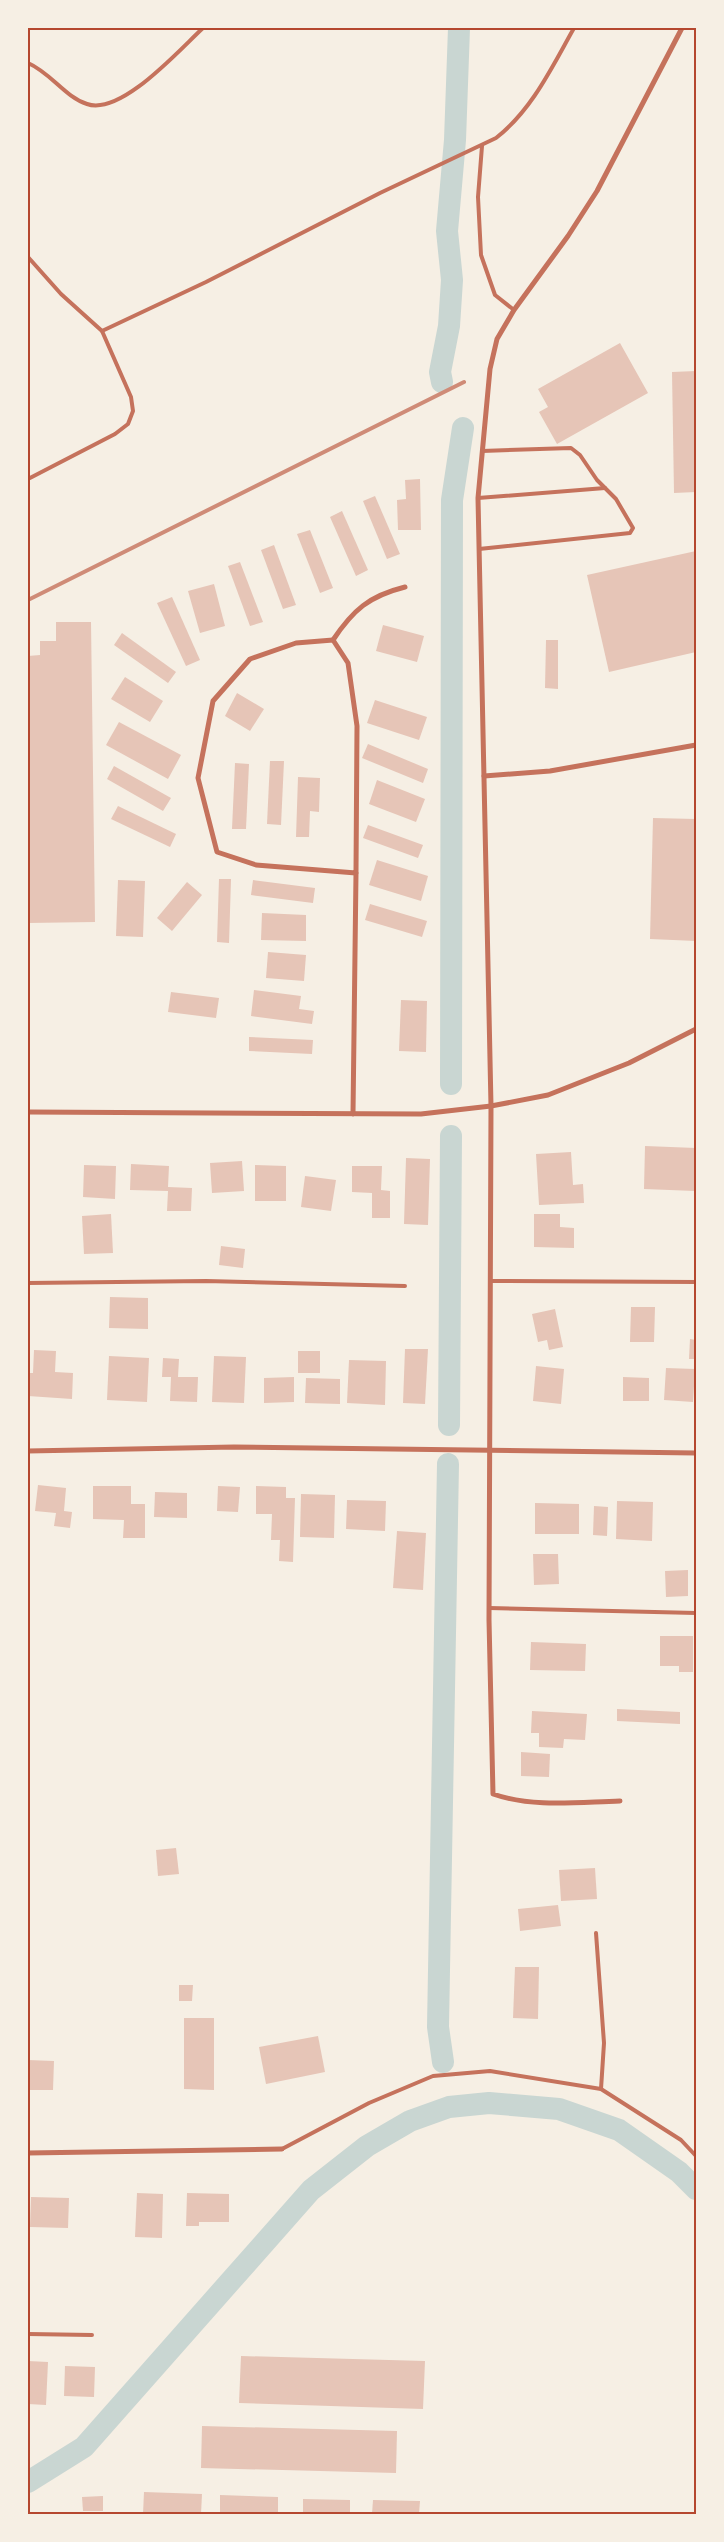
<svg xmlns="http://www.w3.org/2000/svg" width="724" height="2542" viewBox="0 0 724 2542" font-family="'Space Grotesk',sans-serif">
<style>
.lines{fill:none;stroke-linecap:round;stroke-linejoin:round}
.canal{stroke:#c9d6d2;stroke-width:22}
.building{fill:#e6c5b7}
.service{stroke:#c5725c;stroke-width:4}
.minor{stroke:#c5725c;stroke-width:5}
.rail{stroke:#cf8b77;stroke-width:4}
.neatline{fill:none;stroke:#b5482f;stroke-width:2}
</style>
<rect width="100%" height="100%" fill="#f6efe4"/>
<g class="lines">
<g class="canal">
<path d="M 442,382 L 440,372 L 449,326 L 452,280 L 447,231 L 455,140 L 459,28"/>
<path d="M 451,1084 L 452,500 L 463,428"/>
<path d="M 449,1425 L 451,1136"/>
<path d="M 443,2062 L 438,2027 L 448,1464"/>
<path d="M 28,2482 L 84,2447 L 311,2190 L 367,2146 L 410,2121 L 449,2107 L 489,2103 L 559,2109 L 619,2130 L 679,2172 L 696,2189"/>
</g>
</g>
<g class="building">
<path d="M 620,343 L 648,393 L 557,444 L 539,412 L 548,407 L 538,389 Z"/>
<path d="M 696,371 L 696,492 L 674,493 L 672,372 Z"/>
<path d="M 420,479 L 421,530 L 398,530 L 397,500 L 406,499 L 405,480 Z"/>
<path d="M 375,496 L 400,554 L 387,559 L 363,501 Z"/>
<path d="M 342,511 L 368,570 L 356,576 L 330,517 Z"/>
<path d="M 310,530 L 333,588 L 320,593 L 297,534 Z"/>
<path d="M 274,545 L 296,605 L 283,609 L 261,550 Z"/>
<path d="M 696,551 L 696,652 L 609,672 L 587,575 Z"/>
<path d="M 240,562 L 263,622 L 250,626 L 228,566 Z"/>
<path d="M 214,584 L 225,626 L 200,633 L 188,591 Z"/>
<path d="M 172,597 L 200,660 L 186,666 L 157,603 Z"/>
<path d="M 56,622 L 91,622 L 95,922 L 28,923 L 28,656 L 40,655 L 40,641 L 56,641 Z"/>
<path d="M 383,625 L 424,636 L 417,662 L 376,651 Z"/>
<path d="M 122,633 L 176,672 L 168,683 L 114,645 Z"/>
<path d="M 546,640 L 558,640 L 558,689 L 545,688 Z"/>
<path d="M 125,677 L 163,701 L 150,722 L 111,699 Z"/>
<path d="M 237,693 L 264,709 L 250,731 L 225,716 Z"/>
<path d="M 375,700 L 427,717 L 419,740 L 367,723 Z"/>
<path d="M 119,722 L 181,755 L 168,779 L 106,745 Z"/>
<path d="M 368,744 L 428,769 L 423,783 L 362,758 Z"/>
<path d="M 270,761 L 284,761 L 281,825 L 267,824 Z"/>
<path d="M 235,763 L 249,764 L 246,829 L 232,829 Z"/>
<path d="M 114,766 L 171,798 L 163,811 L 107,779 Z"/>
<path d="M 298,777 L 320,778 L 319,812 L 310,811 L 309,837 L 296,837 Z"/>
<path d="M 377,780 L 425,799 L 416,822 L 369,804 Z"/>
<path d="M 118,806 L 176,834 L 170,847 L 111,819 Z"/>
<path d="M 653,818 L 696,819 L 696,941 L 650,939 Z"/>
<path d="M 368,825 L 423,845 L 418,858 L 363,838 Z"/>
<path d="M 377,860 L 428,876 L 421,901 L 369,885 Z"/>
<path d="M 219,879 L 231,879 L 229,943 L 217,942 Z"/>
<path d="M 118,880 L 145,881 L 143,937 L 116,936 Z"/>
<path d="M 253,880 L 315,888 L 313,903 L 251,895 Z"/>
<path d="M 187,882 L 202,895 L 172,931 L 157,918 Z"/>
<path d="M 370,904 L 427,921 L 422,937 L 365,920 Z"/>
<path d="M 262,913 L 306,915 L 306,941 L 261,940 Z"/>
<path d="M 268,952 L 306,955 L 304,981 L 266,978 Z"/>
<path d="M 254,990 L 301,996 L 299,1009 L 314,1011 L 312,1024 L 251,1016 Z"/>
<path d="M 171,992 L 219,998 L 216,1018 L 168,1012 Z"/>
<path d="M 401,1000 L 427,1001 L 426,1052 L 399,1051 Z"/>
<path d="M 249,1037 L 313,1040 L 312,1054 L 249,1051 Z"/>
<path d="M 645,1146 L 696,1148 L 695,1191 L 644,1189 Z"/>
<path d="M 571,1152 L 573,1185 L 583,1184 L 584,1203 L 539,1205 L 536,1154 Z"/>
<path d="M 406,1158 L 430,1159 L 428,1225 L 404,1224 Z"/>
<path d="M 242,1161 L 244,1191 L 212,1193 L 210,1163 Z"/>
<path d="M 131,1164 L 169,1166 L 168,1187 L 192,1188 L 191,1211 L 167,1211 L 168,1191 L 130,1190 Z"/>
<path d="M 84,1165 L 116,1166 L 115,1199 L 83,1197 Z"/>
<path d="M 255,1165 L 286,1166 L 286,1201 L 255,1201 Z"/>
<path d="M 352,1166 L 382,1166 L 381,1190 L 390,1191 L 390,1218 L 372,1218 L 372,1193 L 352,1192 Z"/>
<path d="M 305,1176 L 336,1180 L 331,1211 L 301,1207 Z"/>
<path d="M 111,1214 L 113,1253 L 84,1254 L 82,1216 Z"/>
<path d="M 534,1214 L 560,1214 L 560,1227 L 574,1228 L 574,1248 L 534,1247 Z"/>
<path d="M 221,1246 L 245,1249 L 243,1268 L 219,1265 Z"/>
<path d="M 110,1297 L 148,1298 L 148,1329 L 109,1328 Z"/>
<path d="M 631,1307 L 655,1307 L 654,1342 L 630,1342 Z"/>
<path d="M 555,1309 L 563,1347 L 549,1350 L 547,1340 L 538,1342 L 532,1314 Z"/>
<path d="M 690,1339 L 696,1340 L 696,1359 L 689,1359 Z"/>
<path d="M 405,1349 L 428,1349 L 425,1404 L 403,1403 Z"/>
<path d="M 34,1350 L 56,1351 L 55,1372 L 73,1373 L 72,1399 L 28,1396 L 28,1373 L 33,1373 Z"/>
<rect x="298" y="1351" width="22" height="22"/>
<path d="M 109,1356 L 149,1358 L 147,1402 L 107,1400 Z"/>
<path d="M 214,1356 L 246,1357 L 244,1403 L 212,1402 Z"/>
<path d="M 163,1358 L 179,1359 L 178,1377 L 198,1377 L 197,1402 L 170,1401 L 171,1377 L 162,1377 Z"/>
<path d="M 349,1360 L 386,1361 L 385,1405 L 347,1403 Z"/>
<path d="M 536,1366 L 564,1369 L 561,1404 L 533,1401 Z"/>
<path d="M 666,1368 L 695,1369 L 693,1402 L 664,1400 Z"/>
<path d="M 294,1377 L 294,1402 L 264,1403 L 264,1378 Z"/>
<path d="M 623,1377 L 649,1378 L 649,1401 L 623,1401 Z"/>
<path d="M 306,1378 L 340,1379 L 340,1404 L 305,1403 Z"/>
<path d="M 38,1485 L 66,1488 L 64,1511 L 72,1512 L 70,1528 L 54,1526 L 56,1513 L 35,1511 Z"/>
<path d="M 93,1486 L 131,1486 L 131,1504 L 145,1504 L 145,1538 L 123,1538 L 124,1520 L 93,1519 Z"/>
<path d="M 218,1486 L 240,1487 L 238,1512 L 217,1511 Z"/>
<path d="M 256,1486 L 286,1487 L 286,1498 L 295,1498 L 293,1562 L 279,1561 L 280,1540 L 271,1540 L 272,1514 L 256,1514 Z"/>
<path d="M 155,1492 L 187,1493 L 187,1518 L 154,1517 Z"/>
<path d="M 301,1494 L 335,1495 L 334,1538 L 300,1537 Z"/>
<path d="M 347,1500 L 386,1501 L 385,1531 L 346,1529 Z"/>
<path d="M 617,1501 L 653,1502 L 652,1541 L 616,1539 Z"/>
<path d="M 535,1503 L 579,1504 L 579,1534 L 535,1534 Z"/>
<path d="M 594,1506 L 608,1507 L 607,1536 L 593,1535 Z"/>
<path d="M 397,1531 L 426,1533 L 423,1590 L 393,1588 Z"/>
<path d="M 533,1554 L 558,1554 L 559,1584 L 534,1585 Z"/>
<path d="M 688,1570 L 688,1596 L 666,1597 L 665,1571 Z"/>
<path d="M 660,1636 L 693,1636 L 693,1672 L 679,1672 L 679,1666 L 660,1666 Z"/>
<path d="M 531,1642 L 586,1644 L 585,1671 L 530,1670 Z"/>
<path d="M 617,1709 L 680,1712 L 680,1724 L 617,1721 Z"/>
<path d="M 532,1711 L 587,1714 L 585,1740 L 564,1739 L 563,1748 L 539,1747 L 539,1733 L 531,1733 Z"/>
<path d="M 521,1752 L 550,1754 L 549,1777 L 521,1776 Z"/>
<path d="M 176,1848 L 179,1874 L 158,1876 L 156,1850 Z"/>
<path d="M 595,1868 L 597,1899 L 561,1901 L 559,1870 Z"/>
<path d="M 558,1905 L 561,1926 L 520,1931 L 518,1909 Z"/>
<path d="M 515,1967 L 539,1967 L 538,2019 L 513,2018 Z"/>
<path d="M 179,1985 L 193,1985 L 192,2001 L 179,2001 Z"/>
<path d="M 184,2018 L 214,2018 L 214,2090 L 184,2089 Z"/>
<path d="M 318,2036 L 325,2072 L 266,2084 L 259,2047 Z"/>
<path d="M 28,2060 L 54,2061 L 53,2090 L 28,2090 Z"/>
<path d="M 137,2193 L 163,2194 L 162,2238 L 135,2237 Z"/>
<path d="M 187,2193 L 229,2194 L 229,2222 L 199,2222 L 199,2226 L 186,2226 Z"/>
<path d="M 31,2197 L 69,2198 L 68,2228 L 30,2227 Z"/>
<path d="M 241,2356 L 425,2361 L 423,2409 L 239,2403 Z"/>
<path d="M 28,2361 L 48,2362 L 46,2405 L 28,2404 Z"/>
<path d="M 65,2366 L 95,2367 L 94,2397 L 64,2396 Z"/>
<path d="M 202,2426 L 397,2431 L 396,2473 L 201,2468 Z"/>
<path d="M 144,2492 L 202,2494 L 201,2514 L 143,2514 Z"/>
<path d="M 220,2495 L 278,2497 L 278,2514 L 220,2514 Z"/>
<path d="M 103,2496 L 103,2511 L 83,2511 L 82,2497 Z"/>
<path d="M 303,2499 L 350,2500 L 350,2514 L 303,2514 Z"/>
<path d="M 373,2500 L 420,2501 L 419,2514 L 372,2514 Z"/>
</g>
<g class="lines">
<g class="service">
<path d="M 28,63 C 51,73 65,97 87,104 C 121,116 179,50 203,28"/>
<path d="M 482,146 L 478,197 L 481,255 L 495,295 L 514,310"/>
<path d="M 28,257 L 61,294 L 102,331 L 131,397 L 133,411 L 128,424 L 115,434 L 28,479"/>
<path d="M 102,331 L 206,282 L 380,193 L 496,138 C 532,110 552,67 574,28"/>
<path d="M 478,498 L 605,488"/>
<path d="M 479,549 L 630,533 L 633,528 L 616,499 L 597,480 L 580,455 L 571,448 L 482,451"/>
<path d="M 490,1281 L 696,1282"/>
<path d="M 28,1283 L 206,1281 L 405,1286"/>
<path d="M 489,1608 L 696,1613"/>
<path d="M 596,1933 L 604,2043 L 601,2089"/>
<path d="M 282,2149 L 369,2103 L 433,2076 L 490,2071 L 601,2089 L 681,2140 L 696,2156"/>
<path d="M 28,2334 L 92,2335"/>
</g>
<g class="minor">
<path d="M 333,640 L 348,663 L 357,726 L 356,873 L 256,865 L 217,852 L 198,778 L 213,701 L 250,659 L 296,643 Z"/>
<path d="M 333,640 C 353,610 369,596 405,587"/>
<path d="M 484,776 L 550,771 L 696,745"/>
<path d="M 28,1112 L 421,1114 L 491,1106 L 548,1095 L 629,1063 L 696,1029"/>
<path d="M 353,1114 L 356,873"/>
<path d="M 28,1451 L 234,1447 L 696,1453"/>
<path d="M 620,1801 C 578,1802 533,1808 493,1794 L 489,1620 L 491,1106 L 478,498 L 490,369 L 497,339 L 514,310 L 568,236 L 597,191 L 682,28"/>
<path d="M 28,2153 L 282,2149"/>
</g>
<path class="rail" d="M 28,600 L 464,382"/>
</g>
<rect width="724" height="2542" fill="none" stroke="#f6efe4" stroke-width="58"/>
<rect x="29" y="29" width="666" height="2484" class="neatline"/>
</svg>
